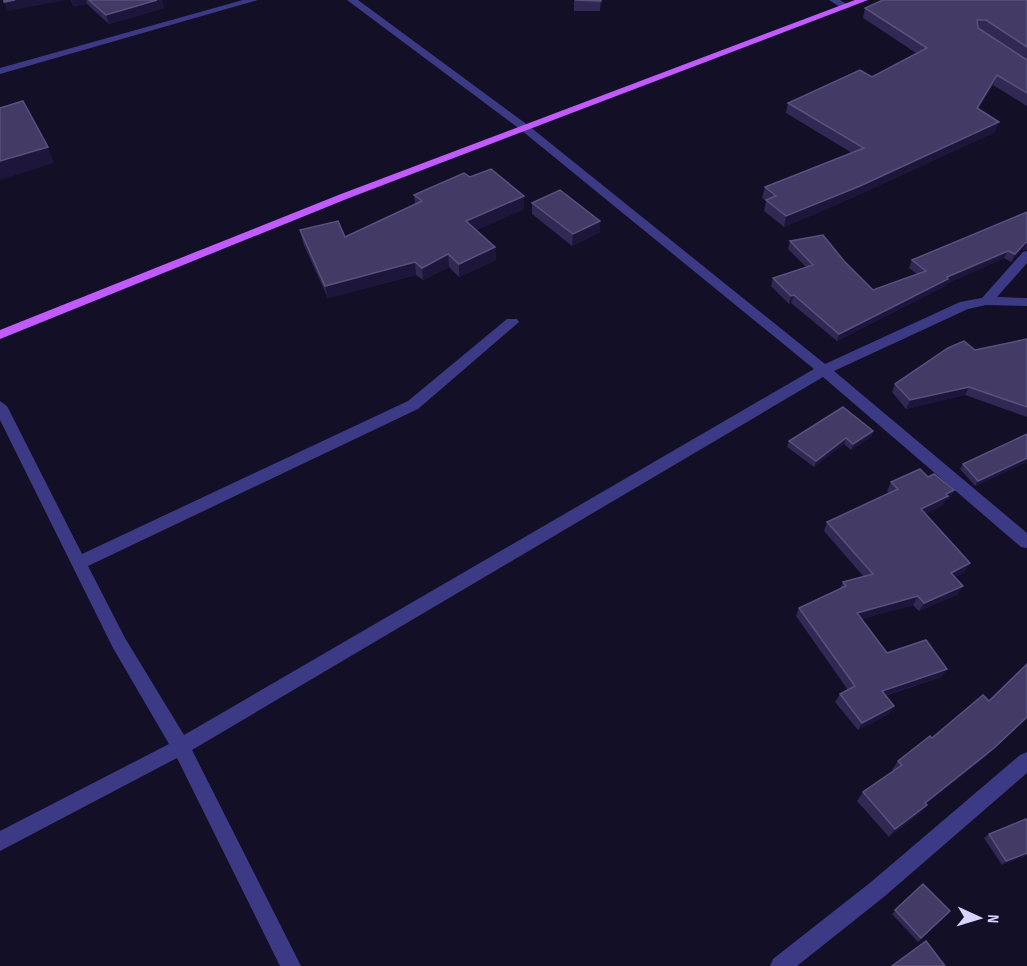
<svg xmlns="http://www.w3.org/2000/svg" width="1027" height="966" viewBox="0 0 1027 966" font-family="'Sofia Sans Condensed',sans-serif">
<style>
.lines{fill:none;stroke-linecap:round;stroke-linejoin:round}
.minor{fill:#3d3a85;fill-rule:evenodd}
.major{fill:#c25bff;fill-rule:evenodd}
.wall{fill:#312854}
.shaded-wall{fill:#1d163a}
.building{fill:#433a66;stroke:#5a527e;stroke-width:1.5}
</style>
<rect width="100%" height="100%" fill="#130f26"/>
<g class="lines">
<g class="minor">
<path d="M 243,0 L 258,0 L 0,74 L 0,68 Z"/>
<path d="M 347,0 L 358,0 L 529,126 L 825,364 L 960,302 L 982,298 L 1023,252 L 1027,251 L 1027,263 L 997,297 L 1027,298 L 1027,306 L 986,305 L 968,309 L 834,371 L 1027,533 L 1027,548 L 1021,547 L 823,377 L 192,750 L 301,966 L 280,966 L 177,758 L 0,851 L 0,831 L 169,744 L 113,648 L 0,420 L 0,401 L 7,406 L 82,554 L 408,401 L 507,319 L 517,319 L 519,322 L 418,409 L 88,566 L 125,638 L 184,735 L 814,369 L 521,130 Z"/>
<path d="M 829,0 L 840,0 L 851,7 L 843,9 Z"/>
<path d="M 1027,752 L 1027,773 L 885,896 L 797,966 L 770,966 L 773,959 L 871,882 L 1020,755 Z"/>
</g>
<path class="major" d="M 855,0 L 868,0 L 349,198 L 0,339 L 0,330 L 341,194 Z"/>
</g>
<g class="wall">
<path d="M 71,0 L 162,0 L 164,8 L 109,24 L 87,4 L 73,6 Z"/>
<path d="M 574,0 L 601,0 L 600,11 L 574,11 Z"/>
<path d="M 1027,0 L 1027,106 L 993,85 L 978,109 L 995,132 L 856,196 L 784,227 L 764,211 L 766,201 L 762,198 L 765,187 L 852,153 L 786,113 L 788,103 L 872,77 L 916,53 L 863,18 L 865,8 Z"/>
<path d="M 470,177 L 524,209 L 476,230 L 495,247 L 496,260 L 459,277 L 449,267 L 423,280 L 416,275 L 328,298 L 303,243 L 300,230 L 345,237 L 415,204 L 414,195 Z"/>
<path d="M 532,203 L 600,232 L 572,246 L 532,214 Z"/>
<path d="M 1027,212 L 1027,249 L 1021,250 L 1011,262 L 1004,258 L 946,284 L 945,286 L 837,341 L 791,303 L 789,304 L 771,286 L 773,278 L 806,267 L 788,249 L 790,241 L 844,261 L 873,290 L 917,274 L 909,268 L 912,260 Z"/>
<path d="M 1027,339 L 1027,417 L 965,395 L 906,409 L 892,392 L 895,384 L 975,350 Z"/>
<path d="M 873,431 L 871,437 L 851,450 L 844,444 L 814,467 L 787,447 L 789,441 Z"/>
<path d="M 1027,434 L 1027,462 L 975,486 L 960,469 L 963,464 Z"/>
<path d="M 928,477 L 954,490 L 949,499 L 946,500 L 943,505 L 925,514 L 965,572 L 955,577 L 963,586 L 957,595 L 919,611 L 913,605 L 861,619 L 887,653 L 947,669 L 941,677 L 885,696 L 889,714 L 858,730 L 835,702 L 840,694 L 848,690 L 796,616 L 799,608 L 840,589 L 843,582 L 864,577 L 824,531 L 827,522 L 889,493 L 887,491 L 891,482 Z"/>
<path d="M 1027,664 L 1027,718 L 986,756 L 926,804 L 920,813 L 889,837 L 857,801 L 863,792 L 893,771 L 892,770 L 898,761 L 989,701 Z"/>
<path d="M 1027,821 L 1027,855 L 1002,865 L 984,838 L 989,834 Z"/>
<path d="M 923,884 L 950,911 L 918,942 L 892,914 Z"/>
</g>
<g class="shaded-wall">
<path d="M 15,0 L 66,0 L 8,11 L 4,2 Z"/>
<path d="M 71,0 L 86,0 L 87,4 L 73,6 Z"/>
<path d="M 157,0 L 162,0 L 164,8 L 109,24 L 106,15 Z"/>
<path d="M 997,75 L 993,85 L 973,118 L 977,108 Z"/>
<path d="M 999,122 L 995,132 L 856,196 L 784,227 L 786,216 Z"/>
<path d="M 48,147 L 54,163 L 0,180 L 0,161 Z"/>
<path d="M 524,196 L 524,209 L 466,234 L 466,221 Z"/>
<path d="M 600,221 L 600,232 L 572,246 L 573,234 Z"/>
<path d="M 1027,242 L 1026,249 L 1021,250 L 1011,262 L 1015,254 L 1025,243 Z"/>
<path d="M 495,247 L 496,260 L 459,277 L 459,264 Z"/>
<path d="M 1008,251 L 1004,258 L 946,284 L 945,286 L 837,341 L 839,334 L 947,277 Z"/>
<path d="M 448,254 L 449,267 L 423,280 L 422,268 Z"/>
<path d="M 415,262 L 416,275 L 328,298 L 325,286 Z"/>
<path d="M 794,295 L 791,303 L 789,304 L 791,296 Z"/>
<path d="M 969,387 L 965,395 L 906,409 L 910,400 Z"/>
<path d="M 873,431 L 871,437 L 851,450 L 853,444 Z"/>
<path d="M 846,438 L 844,444 L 814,467 L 816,461 Z"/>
<path d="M 1027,458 L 1027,462 L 975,486 L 978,481 Z"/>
<path d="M 954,490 L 949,499 L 946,500 L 943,505 L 917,518 L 921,509 L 946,494 Z"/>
<path d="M 970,563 L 965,572 L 946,582 L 951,573 Z"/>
<path d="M 963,586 L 957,595 L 919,611 L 924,603 Z"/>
<path d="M 918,596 L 913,605 L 853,621 L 857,613 Z"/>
<path d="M 947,669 L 941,677 L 877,698 L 882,691 Z"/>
<path d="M 894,706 L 889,714 L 858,730 L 862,723 Z"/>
<path d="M 1027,717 L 1027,718 L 986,756 L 918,811 L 925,803 Z"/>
<path d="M 927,805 L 920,813 L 889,837 L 895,829 Z"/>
<path d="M 1027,853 L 1027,855 L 1002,865 L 1006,861 Z"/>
</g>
<g class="building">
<path d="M 4,0 L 15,0 L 4,2 Z"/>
<path d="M 89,0 L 157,0 L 106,15 Z"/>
<path d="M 575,0 L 601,0 L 601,1 Z"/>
<path d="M 883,0 L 1027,0 L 1027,47 L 986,20 L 977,20 L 978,28 L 1027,60 L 1027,93 L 997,75 L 977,108 L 999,122 L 860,186 L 786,216 L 766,200 L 776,196 L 765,187 L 864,148 L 788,103 L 860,70 L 872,77 L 927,48 L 865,8 Z"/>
<path d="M 23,101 L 48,147 L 0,161 L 0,108 Z"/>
<path d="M 491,169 L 524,196 L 466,221 L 495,247 L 459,264 L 448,254 L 422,268 L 415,262 L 325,286 L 300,230 L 338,221 L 345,237 L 422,201 L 414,195 L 464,173 L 470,177 Z"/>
<path d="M 560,190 L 600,221 L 573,234 L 532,203 Z"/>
<path d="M 1027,212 L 1027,242 L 1025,243 L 1015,254 L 1008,251 L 947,277 L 948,279 L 839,334 L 794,295 L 791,296 L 773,278 L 813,265 L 790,241 L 823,235 L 844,261 L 873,290 L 926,271 L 912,260 Z"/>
<path d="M 1027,339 L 1027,407 L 969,387 L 910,400 L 895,384 L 948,348 L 964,341 L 975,350 Z"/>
<path d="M 843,407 L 873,431 L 853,444 L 846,438 L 816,461 L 789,441 Z"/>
<path d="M 1027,434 L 1027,458 L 978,481 L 963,464 Z"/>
<path d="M 920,469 L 928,477 L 934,474 L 954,490 L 946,494 L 948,496 L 921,509 L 970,563 L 951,573 L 963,586 L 924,603 L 918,596 L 857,613 L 887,653 L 926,640 L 947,669 L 882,691 L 894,706 L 862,723 L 840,694 L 855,686 L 799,608 L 846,586 L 843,582 L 873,574 L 827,522 L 898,489 L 891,482 Z"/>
<path d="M 1027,664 L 1027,717 L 994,748 L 925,803 L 927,805 L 895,829 L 863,792 L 902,765 L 898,761 L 930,736 L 932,738 L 983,695 L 989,701 Z"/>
<path d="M 1026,819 L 1027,821 L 1027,853 L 1006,861 L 989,834 Z"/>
<path d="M 923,884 L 950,911 L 921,938 L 895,910 Z"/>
<path d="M 926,941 L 945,966 L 892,966 Z"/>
</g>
<g transform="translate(979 918) rotate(94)" stroke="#130f26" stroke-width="4.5" paint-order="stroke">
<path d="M0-4.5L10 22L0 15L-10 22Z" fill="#d9d4ff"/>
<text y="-9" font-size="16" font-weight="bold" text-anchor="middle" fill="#d9d4ff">N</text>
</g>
</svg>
